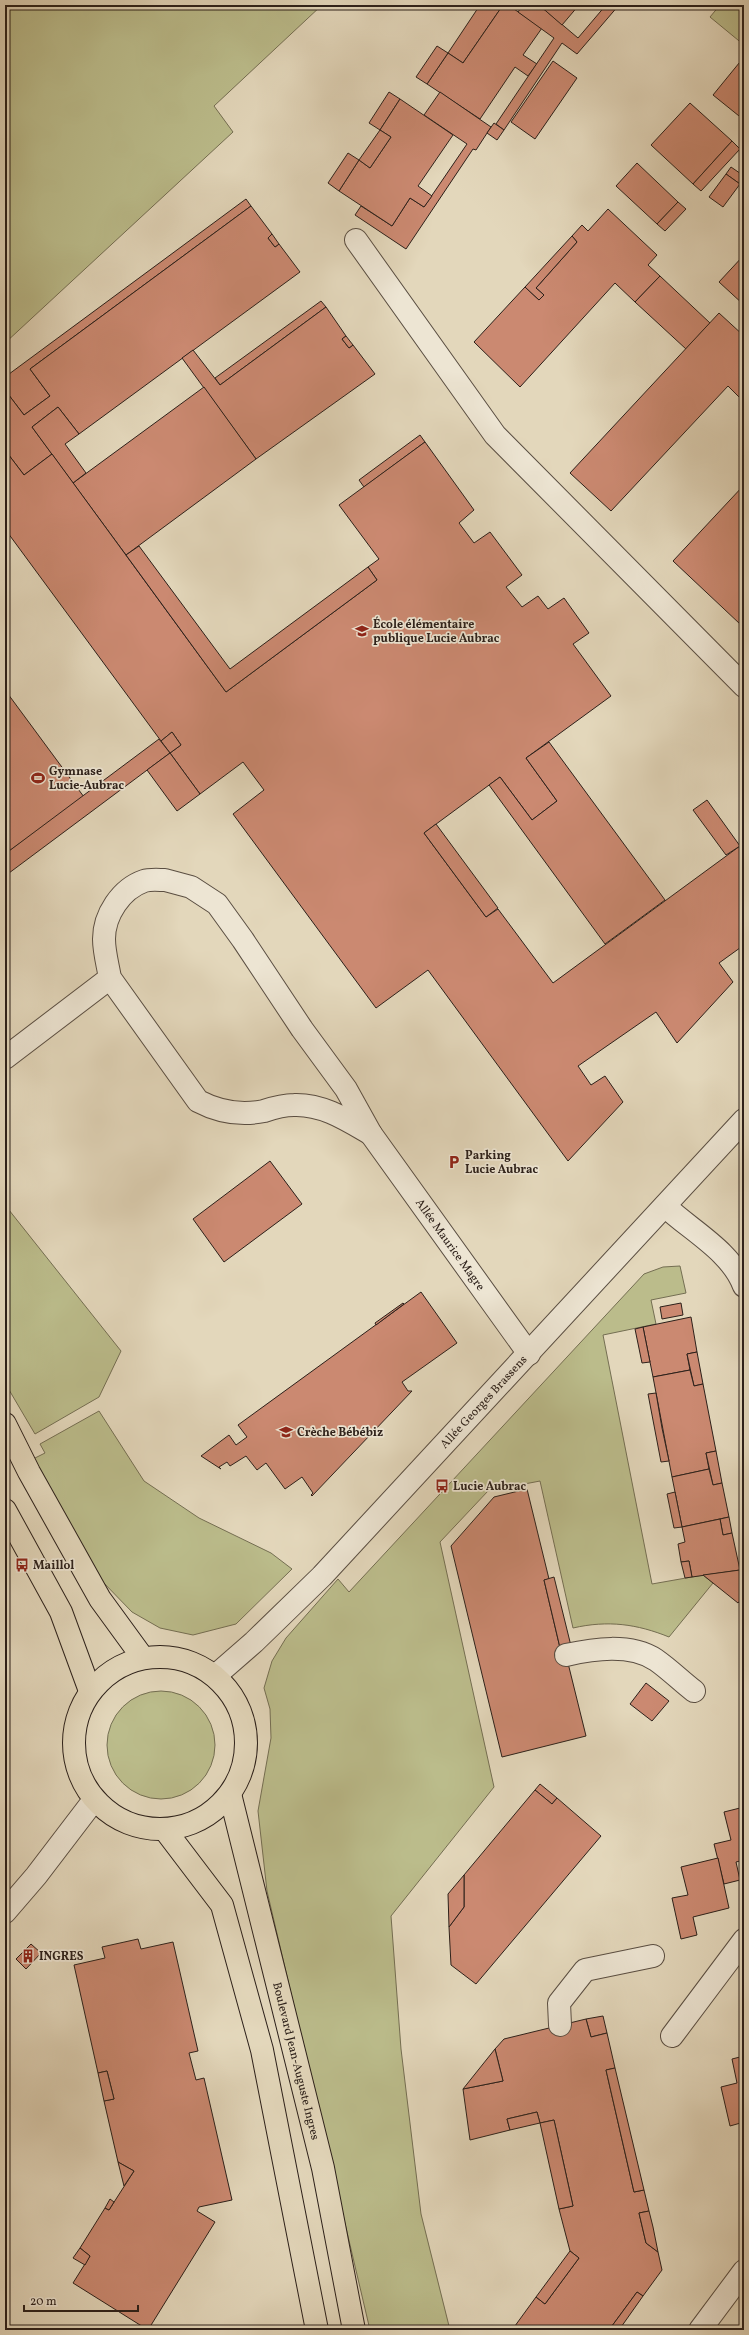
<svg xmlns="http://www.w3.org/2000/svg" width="749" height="2335" viewBox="0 0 749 2335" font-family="Vollkorn,serif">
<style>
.green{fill:#bbbc8b;stroke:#746e52}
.building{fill:#cb8971;stroke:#2c201a}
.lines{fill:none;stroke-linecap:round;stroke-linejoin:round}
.minor-casing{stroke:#5a4e42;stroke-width:24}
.major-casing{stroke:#2c201a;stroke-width:24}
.minor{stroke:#ede5d3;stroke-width:22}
.major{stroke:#e3d7bb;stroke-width:22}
.labels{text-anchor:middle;stroke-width:3.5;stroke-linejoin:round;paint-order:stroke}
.poi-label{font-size:12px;font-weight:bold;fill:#2c201a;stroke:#ede5d3;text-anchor:start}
.street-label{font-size:12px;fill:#2c201a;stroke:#ede5d3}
</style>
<rect width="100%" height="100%" fill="#e3d7bb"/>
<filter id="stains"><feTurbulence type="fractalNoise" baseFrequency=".005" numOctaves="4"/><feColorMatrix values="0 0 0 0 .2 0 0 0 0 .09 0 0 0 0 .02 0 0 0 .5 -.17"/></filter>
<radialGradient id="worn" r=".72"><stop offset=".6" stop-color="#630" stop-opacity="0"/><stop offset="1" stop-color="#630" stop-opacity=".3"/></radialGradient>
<g class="green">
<path d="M 5,5 L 322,5 L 214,106 L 233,132 L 5,343 Z"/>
<path d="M 720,5 L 744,5 L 744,45 L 710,17 Z"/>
<path d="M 5,1205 L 121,1351 L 99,1397 L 35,1434 L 5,1383 Z"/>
<path d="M 680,1266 L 686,1293 L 651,1300 L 656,1324 L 603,1335 L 652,1584 L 703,1575 L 713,1583 L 669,1637 C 637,1624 608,1620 573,1628 L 540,1481 L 488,1491 L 440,1542 L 494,1787 L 391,1916 L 401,2049 L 421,2214 L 450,2330 L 370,2330 L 267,1891 L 258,1811 L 271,1738 L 270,1709 L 264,1688 L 272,1661 L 286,1638 L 338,1579 L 349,1592 L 644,1274 L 663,1267 Z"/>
<path d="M 99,1411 L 144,1481 L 199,1518 L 271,1553 L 292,1569 L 236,1624 L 193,1635 L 160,1628 L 132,1612 L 100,1579 L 33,1459 L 45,1453 L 40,1444 Z"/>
<circle cx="161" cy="1745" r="54"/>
</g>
<g class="building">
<path d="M 480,5 L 503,5 L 463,63 L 448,53 Z"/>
<path d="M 503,5 L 508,5 L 542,28 L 523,55 L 537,64 L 528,76 L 515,67 L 480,119 L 427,84 L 448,53 L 463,63 Z"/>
<path d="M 523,5 L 539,5 L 578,38 L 606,5 L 619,5 L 577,54 L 562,43 L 504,130 L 496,124 L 554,38 L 518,12 Z"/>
<path d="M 539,5 L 579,5 L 562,25 Z"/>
<path d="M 437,46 L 448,53 L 427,84 L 416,77 Z"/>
<path d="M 744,57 L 744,120 L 713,95 Z"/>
<path d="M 553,61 L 577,78 L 535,139 L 511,122 Z"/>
<path d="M 389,92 L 400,99 L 380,130 L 369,123 Z"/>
<path d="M 440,92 L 491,127 L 476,150 L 473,149 L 406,249 L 355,215 L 361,206 L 392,226 L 410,198 L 424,207 L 467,144 L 424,115 Z"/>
<path d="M 400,99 L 453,135 L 418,186 L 432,196 L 424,207 L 410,198 L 392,226 L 339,191 L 359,160 L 370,168 L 391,137 L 380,130 Z"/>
<path d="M 690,103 L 732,141 L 693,184 L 651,145 Z"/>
<path d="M 494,123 L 504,130 L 497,140 L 487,133 Z"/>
<path d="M 380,130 L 391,137 L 370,168 L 359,160 Z"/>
<path d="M 732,141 L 740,149 L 701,191 L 693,184 Z"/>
<path d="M 348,153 L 359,160 L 339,191 L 328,183 Z"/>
<path d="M 637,163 L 678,202 L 657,224 L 616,186 Z"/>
<path d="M 731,167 L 744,176 L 740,184 L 726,174 Z"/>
<path d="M 726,174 L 740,184 L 723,207 L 709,197 Z"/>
<path d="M 246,199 L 251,206 L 30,369 L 50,396 L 24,415 L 5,390 L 5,377 Z"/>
<path d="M 678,202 L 686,209 L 665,231 L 657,224 Z"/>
<path d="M 251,206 L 272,234 L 268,238 L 275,247 L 279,244 L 300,272 L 79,434 L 58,407 L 32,427 L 52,454 L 24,475 L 5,450 L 5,390 L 24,415 L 50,396 L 30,369 Z"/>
<path d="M 608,209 L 657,255 L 648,265 L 660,276 L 635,302 L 615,283 L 520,387 L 474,342 L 525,287 L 539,300 L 544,295 L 536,288 L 577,242 L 572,236 L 582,225 L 588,231 Z"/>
<path d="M 272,234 L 279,244 L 275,247 L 268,238 Z"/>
<path d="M 572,236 L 577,242 L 536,288 L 544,295 L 539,300 L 525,287 Z"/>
<path d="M 744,255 L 744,305 L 719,282 Z"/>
<path d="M 660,276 L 710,323 L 686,349 L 635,302 Z"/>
<path d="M 321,301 L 326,307 L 220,385 L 215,378 Z"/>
<path d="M 326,307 L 346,336 L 342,339 L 349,348 L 353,345 L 375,374 L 256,459 L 182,358 L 193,350 L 220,385 Z"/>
<path d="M 719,313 L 744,336 L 744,402 L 728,386 L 611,511 L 570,473 Z"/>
<path d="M 346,336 L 353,345 L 349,348 L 342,339 Z"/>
<path d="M 204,387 L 256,459 L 126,555 L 73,483 Z"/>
<path d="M 58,407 L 79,434 L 65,444 L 86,473 L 73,483 L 32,427 Z"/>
<path d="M 420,435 L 425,442 L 364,487 L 359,480 Z"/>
<path d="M 425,442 L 474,510 L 459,523 L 474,543 L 490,532 L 522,575 L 506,587 L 522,607 L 538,596 L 548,609 L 564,598 L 589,633 L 573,644 L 611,696 L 526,758 L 557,801 L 532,820 L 500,777 L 424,833 L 486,917 L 498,909 L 553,983 L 744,843 L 744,945 L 719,963 L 733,982 L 677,1043 L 656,1012 L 578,1066 L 591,1085 L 605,1076 L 623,1102 L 568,1161 L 428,970 L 376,1008 L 233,814 L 264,790 L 243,762 L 200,794 L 170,753 L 181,745 L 172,732 L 161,741 L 5,529 L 5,450 L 24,475 L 52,454 L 226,692 L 377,580 L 368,567 L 379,559 L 339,505 Z"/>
<path d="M 744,485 L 744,620 L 740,624 L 673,561 Z"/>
<path d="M 139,546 L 230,669 L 368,567 L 377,580 L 226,692 L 126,555 Z"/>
<path d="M 744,620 L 744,627 L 740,624 Z"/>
<path d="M 8,694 L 84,797 L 5,854 L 5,697 Z"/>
<path d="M 172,732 L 181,745 L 170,753 L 161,741 Z"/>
<path d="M 159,739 L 170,753 L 5,876 L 5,854 Z"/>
<path d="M 549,742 L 665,900 L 605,944 L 489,785 L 500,777 L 532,820 L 557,801 L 526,758 Z"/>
<path d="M 170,753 L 200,794 L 177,811 L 147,770 Z"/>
<path d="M 707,800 L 740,846 L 726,855 L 693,810 Z"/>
<path d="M 436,824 L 498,908 L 486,917 L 424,833 Z"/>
<path d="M 270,1161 L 302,1204 L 224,1262 L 193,1219 Z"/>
<path d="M 421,1292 L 457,1343 L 402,1382 L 408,1391 L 412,1391 L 312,1496 L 311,1495 L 313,1493 L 302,1477 L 285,1489 L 266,1463 L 257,1470 L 246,1456 L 230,1466 L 227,1462 L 219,1467 L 221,1469 L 201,1456 L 229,1435 L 236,1445 L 247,1437 L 238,1425 Z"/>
<path d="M 403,1303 L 404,1304 L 376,1325 L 375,1323 Z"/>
<path d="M 681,1303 L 683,1315 L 662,1319 L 660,1307 Z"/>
<path d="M 691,1317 L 697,1352 L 687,1354 L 690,1370 L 653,1377 L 643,1327 Z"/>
<path d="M 643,1327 L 650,1362 L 642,1363 L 635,1329 Z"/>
<path d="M 697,1352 L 703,1384 L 694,1386 L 687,1354 Z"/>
<path d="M 690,1370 L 694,1386 L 703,1384 L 716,1451 L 706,1453 L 709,1469 L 672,1477 L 653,1377 Z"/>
<path d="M 656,1393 L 662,1428 L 669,1461 L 661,1462 L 648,1394 Z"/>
<path d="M 716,1451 L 722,1483 L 713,1485 L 706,1453 Z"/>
<path d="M 709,1469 L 713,1485 L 722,1483 L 729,1517 L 682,1527 L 672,1477 Z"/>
<path d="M 527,1489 L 549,1579 L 544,1580 L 561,1652 L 566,1655 L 586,1736 L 502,1757 L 451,1546 L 494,1497 Z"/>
<path d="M 675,1492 L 682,1527 L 674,1528 L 667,1494 Z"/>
<path d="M 729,1517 L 732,1533 L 723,1535 L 720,1519 Z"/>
<path d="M 720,1519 L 723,1535 L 732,1533 L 740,1570 L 692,1577 L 689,1561 L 681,1562 L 678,1544 L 685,1542 L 682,1527 Z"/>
<path d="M 689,1561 L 692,1577 L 685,1578 L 681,1562 Z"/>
<path d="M 740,1570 L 744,1574 L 744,1596 L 738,1603 L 703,1575 Z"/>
<path d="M 554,1577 L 572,1650 L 561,1652 L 544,1580 Z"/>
<path d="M 646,1683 L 669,1701 L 652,1721 L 630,1704 Z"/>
<path d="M 540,1784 L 557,1798 L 552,1804 L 535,1790 Z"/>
<path d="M 535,1790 L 552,1804 L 557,1798 L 601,1836 L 476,1984 L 451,1965 L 449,1927 L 464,1907 L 464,1875 Z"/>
<path d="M 744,1807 L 744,1860 L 736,1862 L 740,1880 L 724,1884 L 714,1844 L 731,1840 L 724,1812 Z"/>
<path d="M 718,1858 L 729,1908 L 693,1917 L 697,1935 L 681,1939 L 672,1898 L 688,1895 L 681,1867 Z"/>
<path d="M 464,1875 L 464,1907 L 449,1927 L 448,1894 Z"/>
<path d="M 138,1939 L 141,1949 L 173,1942 L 198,2051 L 189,2053 L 196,2080 L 204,2078 L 232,2200 L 199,2207 L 197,2211 L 215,2222 L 148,2330 L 73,2283 L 90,2256 L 80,2248 L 105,2208 L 109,2210 L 134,2171 L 118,2162 L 104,2101 L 114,2099 L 107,2071 L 98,2073 L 74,1965 L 105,1958 L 102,1947 Z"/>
<path d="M 31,1944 L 41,1953 L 26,1969 L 16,1959 Z"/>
<path d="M 603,2016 L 607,2033 L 591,2037 L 586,2019 Z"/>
<path d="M 586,2019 L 591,2037 L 607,2033 L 615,2068 L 606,2070 L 634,2192 L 644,2190 L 649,2211 L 639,2213 L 646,2243 L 658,2252 L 662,2270 L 643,2296 L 637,2292 L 609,2330 L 512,2330 L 536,2297 L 545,2304 L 579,2258 L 570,2251 L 559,2209 L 573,2206 L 554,2120 L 540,2123 L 537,2112 L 507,2119 L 510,2130 L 470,2140 L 463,2089 L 503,2081 L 495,2049 L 504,2039 Z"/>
<path d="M 495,2049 L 503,2081 L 463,2089 Z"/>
<path d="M 744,2056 L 744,2122 L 730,2126 L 721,2087 L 737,2083 L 732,2059 Z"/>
<path d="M 615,2068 L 644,2190 L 634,2192 L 606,2070 Z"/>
<path d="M 107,2071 L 114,2099 L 104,2101 L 98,2073 Z"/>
<path d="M 537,2112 L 540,2123 L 510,2130 L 507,2119 Z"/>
<path d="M 554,2120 L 573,2206 L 559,2209 L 540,2123 Z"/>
<path d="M 118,2162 L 134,2171 L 124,2186 Z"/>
<path d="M 110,2199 L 114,2202 L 109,2210 L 105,2208 Z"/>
<path d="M 649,2211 L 653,2227 L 658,2252 L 646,2243 L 639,2213 Z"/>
<path d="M 80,2248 L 90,2256 L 85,2265 L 73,2258 Z"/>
<path d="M 570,2251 L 579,2258 L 545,2304 L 536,2297 Z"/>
<path d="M 637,2292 L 643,2296 L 619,2330 L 609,2330 Z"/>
</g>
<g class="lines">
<g class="minor-casing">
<g id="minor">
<path d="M 356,240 L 495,435 L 744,686"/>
<path d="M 165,880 L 191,887 L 217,904 L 243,940 L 302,1029 L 346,1089 L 371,1134 C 347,1120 323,1104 294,1105 C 284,1105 273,1108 264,1111 C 240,1116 219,1112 198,1101 L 110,978 C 108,966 104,952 104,939 C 104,915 121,889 144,881 C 150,879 159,880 165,880 Z"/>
<path d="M 5,1058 L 110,978"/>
<path id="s1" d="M 371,1134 L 529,1354"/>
<path d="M 665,1206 C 690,1230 731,1251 744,1286"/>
<path d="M 566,1655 C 593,1649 630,1643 656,1660 C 669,1669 681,1681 694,1691"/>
<path id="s2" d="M 215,1676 L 254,1642 L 322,1576 L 744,1120"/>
<path d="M 5,1912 L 36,1876 L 94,1800"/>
<path d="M 560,2025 L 559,2003 L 585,1970 L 653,1956"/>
<path d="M 672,2036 L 744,1940"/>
<path d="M 700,2330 L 744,2271"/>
</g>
</g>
<g class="major-casing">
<g id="major">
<path d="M 5,1424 L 29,1472 L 100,1599 L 143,1658"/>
<path d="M 5,1510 L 61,1612 L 90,1691"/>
<circle cx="160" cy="1743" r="86"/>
<path id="s3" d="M 230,1794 L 323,2168 L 354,2330"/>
<path d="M 165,1830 L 222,1905 L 262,2050 L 317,2330"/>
</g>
</g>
<use href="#minor" class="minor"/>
<use href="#major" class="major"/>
</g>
<defs>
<g id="school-bare" transform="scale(1.08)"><path d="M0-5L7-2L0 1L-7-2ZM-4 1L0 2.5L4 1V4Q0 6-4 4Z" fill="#8f2418" stroke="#ede5d3" stroke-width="2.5" paint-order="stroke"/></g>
<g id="stadium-bare" transform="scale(1.08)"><path d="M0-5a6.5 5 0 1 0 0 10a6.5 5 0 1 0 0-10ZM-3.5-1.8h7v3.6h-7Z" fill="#8f2418" stroke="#ede5d3" stroke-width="2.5" paint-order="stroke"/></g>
<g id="parking-bare" transform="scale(1.08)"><path d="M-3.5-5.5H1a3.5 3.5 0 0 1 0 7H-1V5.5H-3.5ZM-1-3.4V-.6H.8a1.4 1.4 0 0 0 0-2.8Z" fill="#8f2418" stroke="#ede5d3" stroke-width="2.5" paint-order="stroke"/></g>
<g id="bus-bare" transform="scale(1.08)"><path d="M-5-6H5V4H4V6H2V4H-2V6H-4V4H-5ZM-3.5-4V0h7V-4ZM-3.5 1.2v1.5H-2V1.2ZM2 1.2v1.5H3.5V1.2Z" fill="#8f2418" stroke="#ede5d3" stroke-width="2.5" paint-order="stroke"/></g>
<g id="building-bare" transform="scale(1.08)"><path d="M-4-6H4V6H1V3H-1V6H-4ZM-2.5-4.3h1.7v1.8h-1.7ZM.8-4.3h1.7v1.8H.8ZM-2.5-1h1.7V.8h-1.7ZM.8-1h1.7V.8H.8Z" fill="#8f2418" stroke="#ede5d3" stroke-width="2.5" paint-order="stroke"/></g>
</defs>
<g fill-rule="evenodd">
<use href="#school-bare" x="362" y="631"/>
<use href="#stadium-bare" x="38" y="778"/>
<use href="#parking-bare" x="454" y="1162"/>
<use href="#school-bare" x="286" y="1432"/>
<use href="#bus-bare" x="442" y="1486"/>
<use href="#bus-bare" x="22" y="1565"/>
<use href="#building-bare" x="28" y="1956"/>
</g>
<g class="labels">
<g class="poi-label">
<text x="373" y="628">École élémentaire<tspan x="373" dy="14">publique Lucie Aubrac</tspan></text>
<text x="49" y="775">Gymnase<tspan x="49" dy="14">Lucie-Aubrac</tspan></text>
<text x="465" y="1159">Parking<tspan x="465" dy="14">Lucie Aubrac</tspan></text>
<text x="297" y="1436">Crèche Bébébiz</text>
<text x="453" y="1490">Lucie Aubrac</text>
<text x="33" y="1569">Maillol</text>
<text x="39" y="1960">INGRES</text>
</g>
<g class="street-label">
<text dy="4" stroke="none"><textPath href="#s1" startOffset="136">Allée Maurice Magre</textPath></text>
<text dy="4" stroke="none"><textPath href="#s2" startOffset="384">Allée Georges Brassens</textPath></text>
<text dy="4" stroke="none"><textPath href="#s3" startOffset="275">Boulevard Jean-Auguste Ingres</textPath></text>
</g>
</g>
<rect width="749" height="2335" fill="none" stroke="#e3d7bb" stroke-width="20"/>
<rect x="6" y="6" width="737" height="2323" fill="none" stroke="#2c201a" stroke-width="2"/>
<rect x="10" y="10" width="729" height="2315" fill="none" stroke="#2c201a"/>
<path d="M24 2305v6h114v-6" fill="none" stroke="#2c201a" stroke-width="2"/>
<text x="30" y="2305" font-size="12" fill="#2c201a" stroke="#ede5d3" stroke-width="3" paint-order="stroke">20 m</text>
<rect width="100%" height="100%" filter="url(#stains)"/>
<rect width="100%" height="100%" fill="url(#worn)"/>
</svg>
